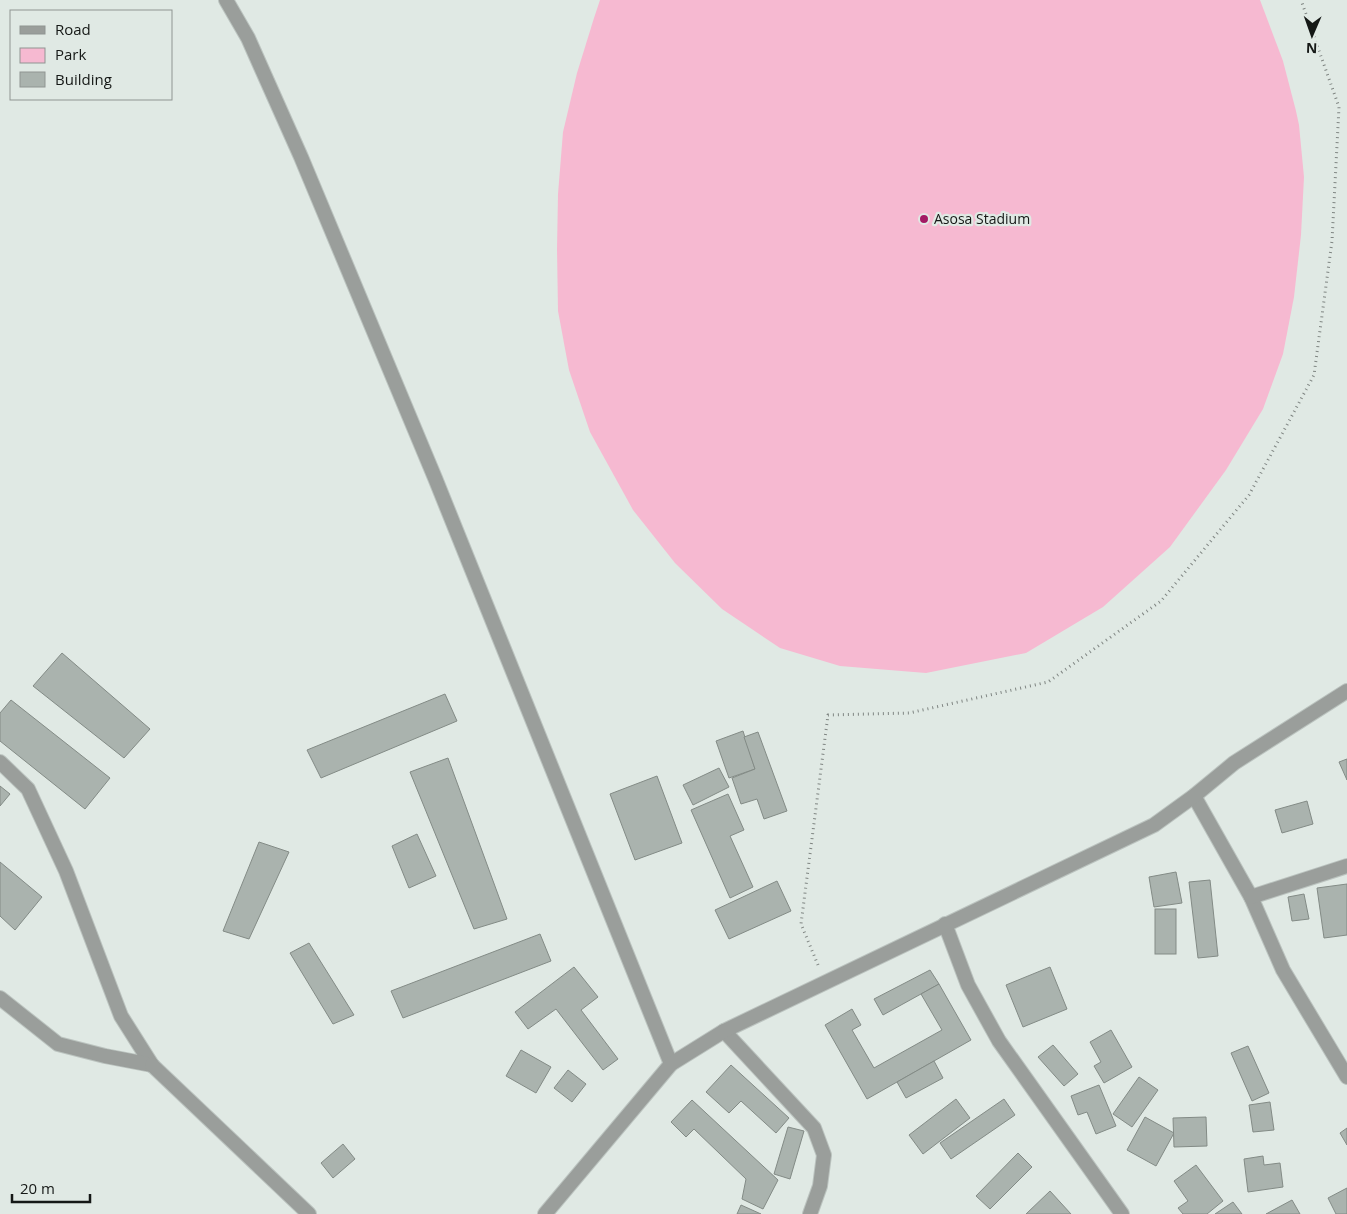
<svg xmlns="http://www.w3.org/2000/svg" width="1347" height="1214" viewBox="0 0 1347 1214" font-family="'Open Sans',sans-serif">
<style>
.green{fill:#f6b9d1}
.building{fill:#aab3ae;stroke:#838b86}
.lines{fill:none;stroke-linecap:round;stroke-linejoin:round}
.service-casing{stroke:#bbc3bf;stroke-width:16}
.minor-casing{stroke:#bbc3bf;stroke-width:16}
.tertiary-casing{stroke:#bbc3bf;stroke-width:16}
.path{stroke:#7f8582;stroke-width:3;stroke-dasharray:1 4;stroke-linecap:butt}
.service{stroke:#9a9e9b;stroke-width:14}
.minor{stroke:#9a9e9b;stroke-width:14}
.tertiary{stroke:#9a9e9b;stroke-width:14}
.poi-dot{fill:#a31a64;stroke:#e0e9e4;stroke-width:2}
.labels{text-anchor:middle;stroke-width:4.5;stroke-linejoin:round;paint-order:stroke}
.poi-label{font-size:14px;fill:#151816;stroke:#e0e9e4;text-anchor:start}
</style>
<rect width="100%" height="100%" fill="#e0e9e4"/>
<path class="green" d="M 600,0 L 1260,0 L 1283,61 L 1296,111 L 1299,125 L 1304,177 L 1301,235 L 1294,297 L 1283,354 L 1263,409 L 1226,470 L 1170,547 L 1103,607 L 1026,653 L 926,673 L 840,666 L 780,648 L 722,609 L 675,563 L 633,510 L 590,432 L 569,370 L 558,311 L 557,249 L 558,194 L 563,132 L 577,73 L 594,18 Z"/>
<g class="building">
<path d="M 62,653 L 150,729 L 124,758 L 33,686 Z"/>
<path d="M 445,694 L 457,721 L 321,778 L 307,750 Z"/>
<path d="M 11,700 L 110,778 L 85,809 L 0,741 L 0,713 Z"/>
<path d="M 743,731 L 755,769 L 729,778 L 716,741 Z"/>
<path d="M 758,732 L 787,811 L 764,819 L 757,799 L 741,804 L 732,778 L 755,769 L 744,737 Z"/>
<path d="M 448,758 L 507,919 L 474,929 L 410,772 Z"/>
<path d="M 1347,759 L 1347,780 L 1339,762 Z"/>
<path d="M 719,768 L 729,787 L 693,805 L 683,785 Z"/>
<path d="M 657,776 L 682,843 L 635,860 L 610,794 Z"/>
<path d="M 0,786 L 10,794 L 0,806 Z"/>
<path d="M 728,794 L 744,830 L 730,836 L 753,887 L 730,898 L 691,810 Z"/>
<path d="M 1307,801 L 1313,824 L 1282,833 L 1275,810 Z"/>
<path d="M 417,834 L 436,876 L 409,888 L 392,846 Z"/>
<path d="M 259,842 L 289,852 L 249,939 L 223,931 Z"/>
<path d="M 0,862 L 42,897 L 15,930 L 0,916 Z"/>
<path d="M 1176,872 L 1182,903 L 1154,907 L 1149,877 Z"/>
<path d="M 1210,880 L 1218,956 L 1198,958 L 1189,882 Z"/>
<path d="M 777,881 L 791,911 L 729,939 L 715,910 Z"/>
<path d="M 1347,884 L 1347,935 L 1324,938 L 1317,888 Z"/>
<path d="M 1304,894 L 1309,919 L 1292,921 L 1288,897 Z"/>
<rect x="1155" y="909" width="21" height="45"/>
<path d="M 540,934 L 551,961 L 403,1018 L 391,991 Z"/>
<path d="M 309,943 L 354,1015 L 333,1024 L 290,953 Z"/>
<path d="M 574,967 L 598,997 L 581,1010 L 618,1059 L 603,1070 L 556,1009 L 528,1029 L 515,1012 Z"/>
<path d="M 1050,967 L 1067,1009 L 1023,1027 L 1006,985 Z"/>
<path d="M 930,970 L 939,984 L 883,1015 L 874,999 Z"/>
<path d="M 939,984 L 971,1040 L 867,1099 L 825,1025 L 852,1009 L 861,1025 L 852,1030 L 874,1068 L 942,1030 L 921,994 Z"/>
<path d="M 1111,1030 L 1132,1067 L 1104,1083 L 1094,1066 L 1101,1062 L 1090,1042 Z"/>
<path d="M 1053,1045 L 1078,1074 L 1064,1086 L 1038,1057 Z"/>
<path d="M 1248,1046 L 1269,1093 L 1252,1101 L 1231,1053 Z"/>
<path d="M 521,1050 L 551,1067 L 536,1093 L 506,1076 Z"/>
<path d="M 934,1061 L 943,1078 L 906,1098 L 897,1082 Z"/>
<path d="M 731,1065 L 789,1118 L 776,1133 L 741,1101 L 729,1113 L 706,1092 Z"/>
<path d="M 568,1070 L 586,1084 L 572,1102 L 554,1088 Z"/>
<path d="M 1139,1077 L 1158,1090 L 1132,1127 L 1113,1114 Z"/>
<path d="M 1099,1085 L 1116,1126 L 1096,1134 L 1087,1112 L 1078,1115 L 1071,1096 Z"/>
<path d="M 956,1099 L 970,1118 L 923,1154 L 909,1135 Z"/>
<path d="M 1004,1099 L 1015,1115 L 951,1159 L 940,1143 Z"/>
<path d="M 692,1100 L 778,1180 L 763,1209 L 742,1199 L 746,1179 L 694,1129 L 686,1137 L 671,1122 Z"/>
<path d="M 1270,1102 L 1274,1130 L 1253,1132 L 1249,1105 Z"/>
<path d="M 1145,1117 L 1174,1133 L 1156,1166 L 1127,1150 Z"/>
<path d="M 1206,1117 L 1207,1146 L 1174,1147 L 1173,1118 Z"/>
<path d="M 788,1127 L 804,1131 L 790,1179 L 774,1174 Z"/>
<path d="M 1347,1128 L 1347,1145 L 1340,1133 Z"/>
<path d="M 343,1144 L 355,1159 L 333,1178 L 321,1163 Z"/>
<path d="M 1018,1153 L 1032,1167 L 990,1209 L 976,1196 Z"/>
<path d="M 1263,1156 L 1264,1165 L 1280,1163 L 1283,1187 L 1248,1192 L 1244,1159 Z"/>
<path d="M 1196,1165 L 1223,1201 L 1207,1214 L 1183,1214 L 1178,1208 L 1188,1201 L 1174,1181 Z"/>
<path d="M 1347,1188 L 1347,1214 L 1336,1214 L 1328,1198 Z"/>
<path d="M 1050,1191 L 1071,1214 L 1026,1214 Z"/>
<path d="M 1292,1200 L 1300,1214 L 1266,1214 Z"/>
<path d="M 1233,1202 L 1242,1214 L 1215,1214 Z"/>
<path d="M 741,1205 L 761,1214 L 737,1214 Z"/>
</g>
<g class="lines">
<g class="service-casing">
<g id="service">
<path d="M 0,762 L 28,789 L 66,871 L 121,1016 L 152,1065"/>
<path d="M 0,998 L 58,1044 L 105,1056 L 152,1065"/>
<path d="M 724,1031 L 814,1128 L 824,1155 L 820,1186 L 810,1214"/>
</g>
</g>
<g class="minor-casing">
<g id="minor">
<path d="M 226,0 L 248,38 L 301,157 L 435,478 L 671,1064"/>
<path d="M 1194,796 L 1251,897 L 1283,970 L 1347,1077"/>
<path d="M 1251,897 L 1347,866"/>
<path d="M 945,924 L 968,985 L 999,1041 L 1122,1214"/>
<path d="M 152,1065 L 309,1214"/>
</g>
</g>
<g class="tertiary-casing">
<path id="tertiary" d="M 545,1214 L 671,1064 L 724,1031 L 1154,825 L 1194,796 L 1234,763 L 1347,691"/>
</g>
<path class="path" d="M 818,965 L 801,924 L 828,715 L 909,713 L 1048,682 L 1161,601 L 1249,495 L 1314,375 L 1332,241 L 1339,107 L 1301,0"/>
<use href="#service" class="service"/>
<use href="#minor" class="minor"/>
<use href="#tertiary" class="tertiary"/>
</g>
<circle class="poi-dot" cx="924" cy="219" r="5"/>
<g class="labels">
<g class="poi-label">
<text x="934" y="224">Asosa Stadium</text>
</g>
</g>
<rect x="10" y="10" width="162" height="90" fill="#e0e9e4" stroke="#8f9592"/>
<rect x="20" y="26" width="25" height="8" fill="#9a9e9b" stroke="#8f9592"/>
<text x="55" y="35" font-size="15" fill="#151816">Road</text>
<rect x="20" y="48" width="25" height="15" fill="#f6b9d1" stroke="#8f9592"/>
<text x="55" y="60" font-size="15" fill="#151816">Park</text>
<rect x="20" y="72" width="25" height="15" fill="#aab3ae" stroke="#8f9592"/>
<text x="55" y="85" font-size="15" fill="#151816">Building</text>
<g transform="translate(1312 35) rotate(182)" stroke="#e0e9e4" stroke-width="4" paint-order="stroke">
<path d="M0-4L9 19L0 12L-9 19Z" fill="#151816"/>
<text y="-8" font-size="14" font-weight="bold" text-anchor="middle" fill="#151816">N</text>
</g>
<path d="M12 1194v8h78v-8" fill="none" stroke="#151816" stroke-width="2.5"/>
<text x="20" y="1194" font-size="15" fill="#151816" stroke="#e0e9e4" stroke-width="4" paint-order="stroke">20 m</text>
</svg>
